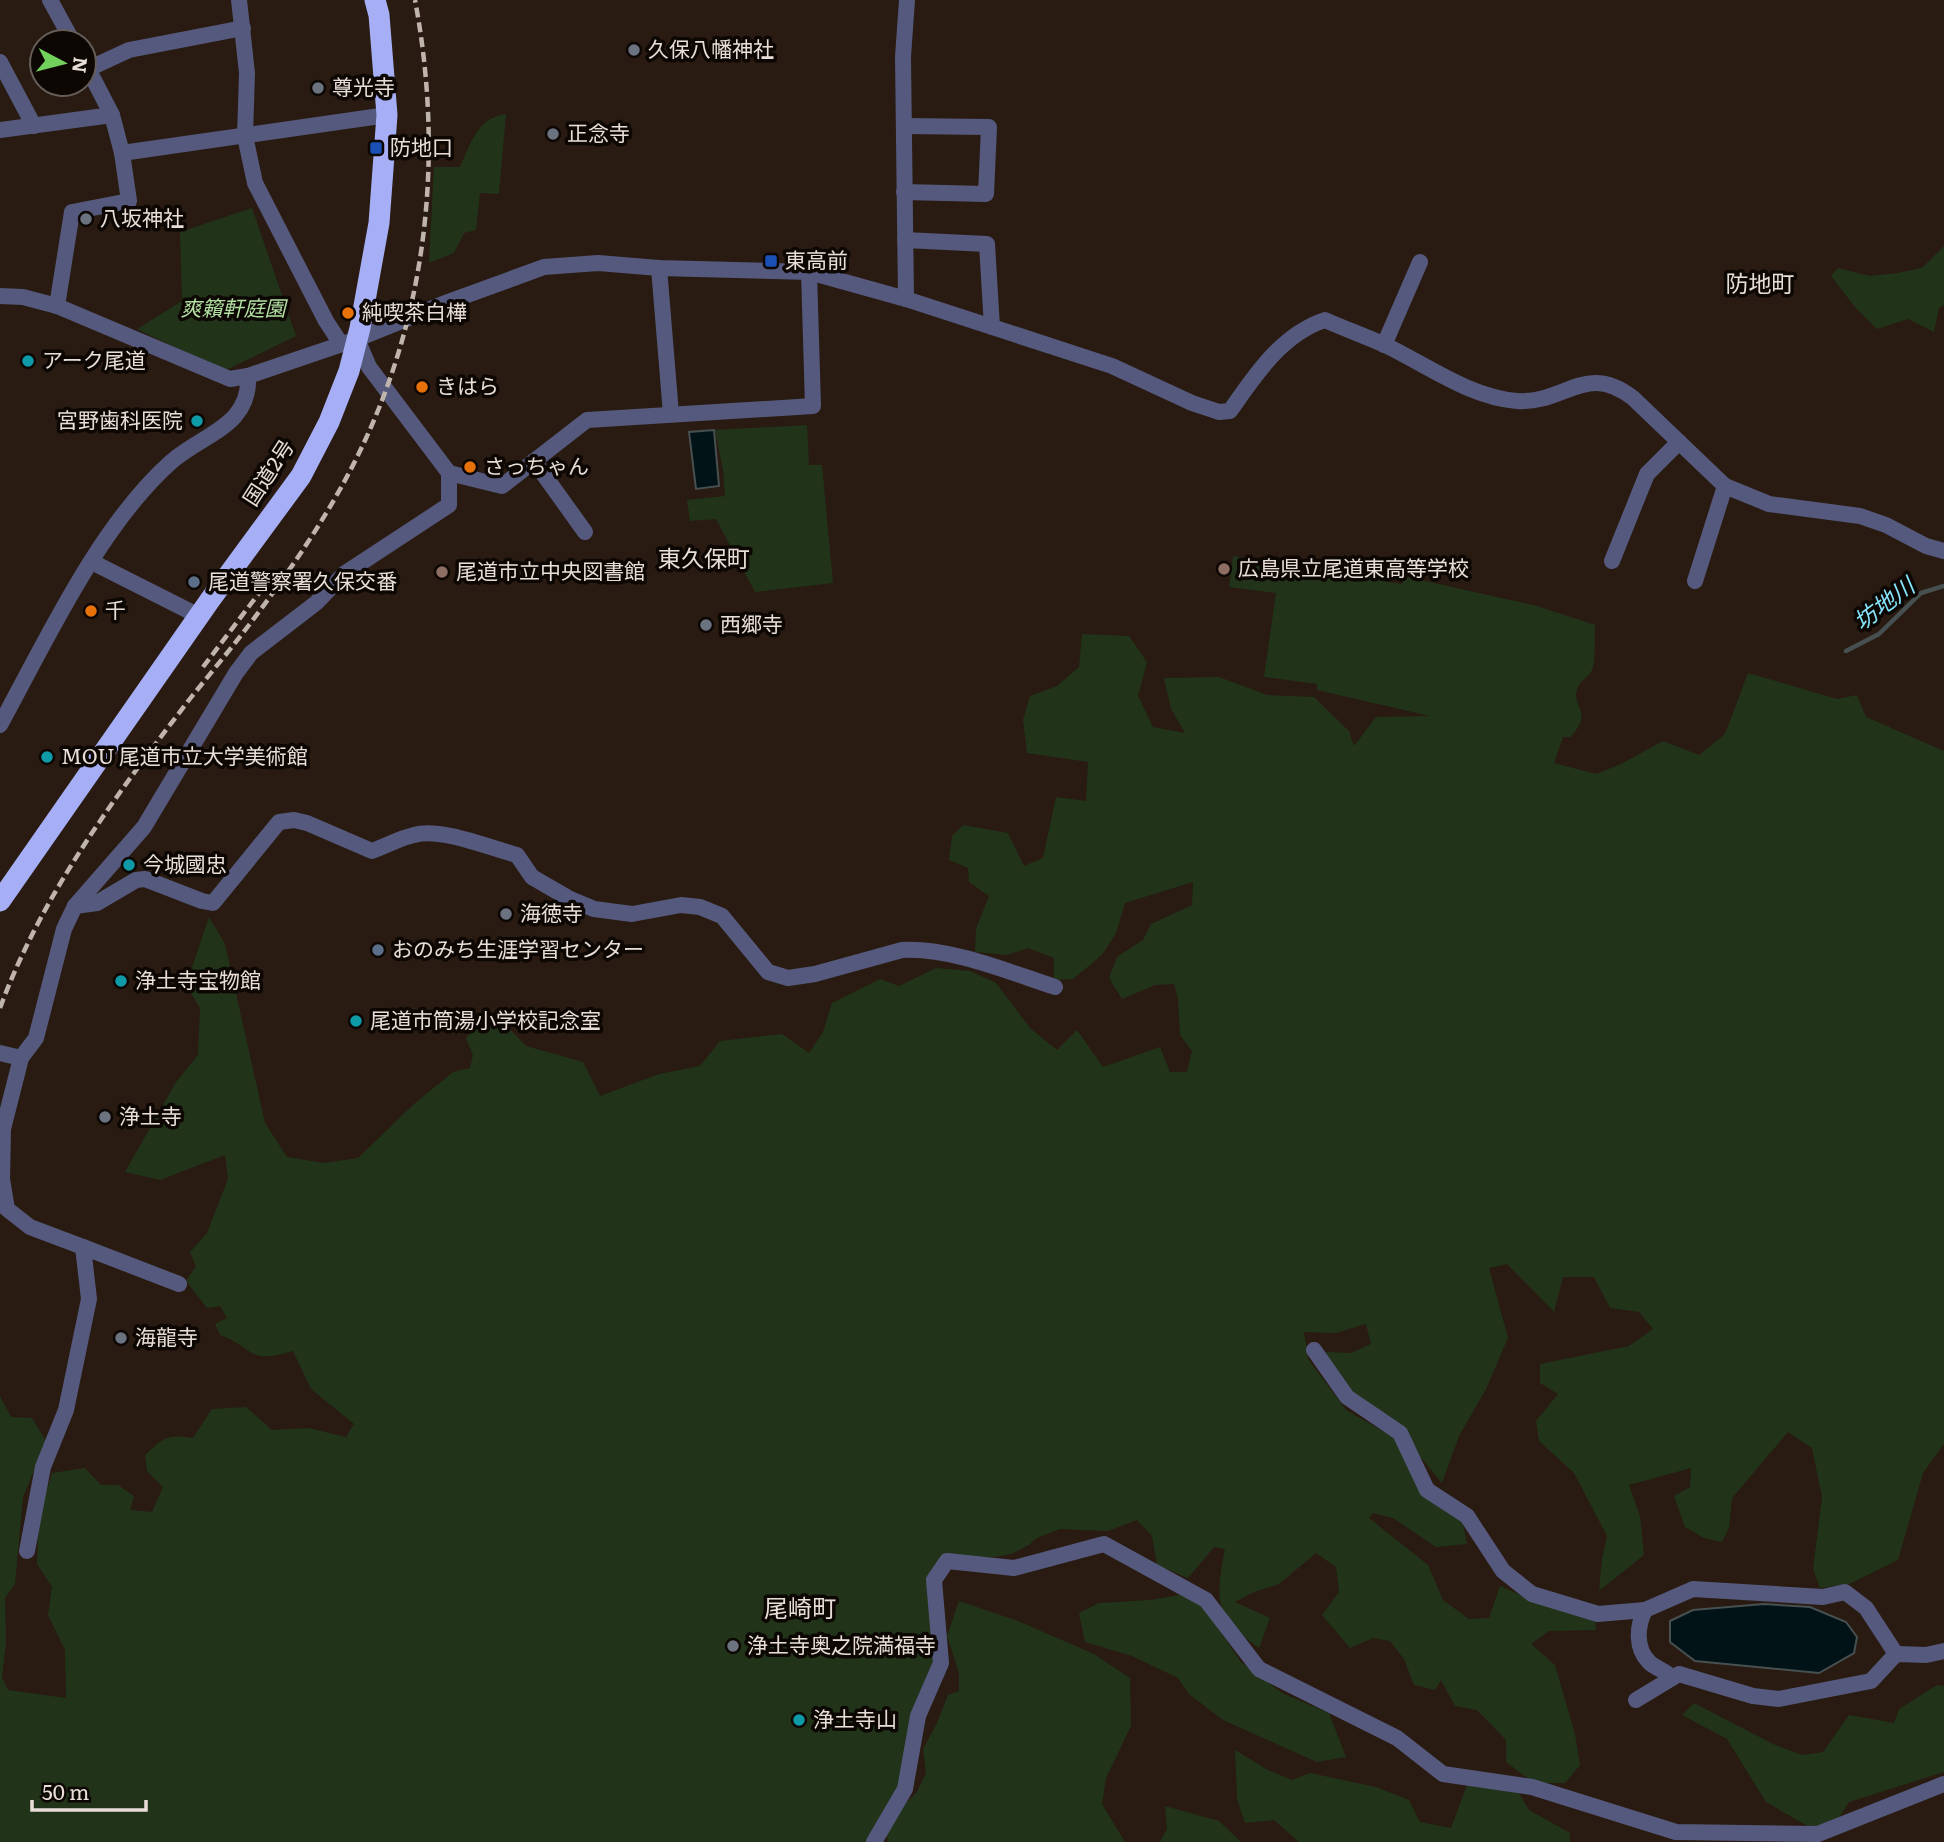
<svg xmlns="http://www.w3.org/2000/svg" width="1944" height="1842" viewBox="0 0 1944 1842" font-family="Literata,'Noto Sans JP',serif">
<style>
.green{fill:#21341a}
.water{fill:#021317;stroke:#475051;stroke-width:2}
.lines{fill:none;stroke-linecap:round;stroke-linejoin:round}
.stream{stroke:#475051;stroke-width:4.5}
.minor{stroke:#55597d;stroke-width:16}
.highway{stroke:#a6aef5;stroke-width:21}
.rail{stroke:#c0b5ad;stroke-width:4.5;stroke-dasharray:10 5;stroke-linecap:butt}
.worship-dot{fill:#6b7280;stroke:#0d0704;stroke-width:2.5}
.transit-dot{fill:#1a4fb4;stroke:#0d0704;stroke-width:2.5}
.food-dot{fill:#e8710a;stroke:#0d0704;stroke-width:2.5}
.culture-dot{fill:#0f9aa8;stroke:#0d0704;stroke-width:2.5}
.education-dot{fill:#8d6e63;stroke:#0d0704;stroke-width:2.5}
.service-dot{fill:#5c6f8a;stroke:#0d0704;stroke-width:2.5}
.labels{text-anchor:middle;stroke-width:7;stroke-linejoin:round;paint-order:stroke}
.poi-label{font-size:21px;fill:#e8ded7;stroke:#0d0704;text-anchor:start}
.park-label{font-size:21px;font-style:italic;fill:#b0dfa0;stroke:#0d0704}
.street-label{font-size:21px;fill:#e8ded7;stroke:#0d0704}
.neighbourhood-label{font-size:23px;fill:#e8ded7;stroke:#0d0704}
.water-label{font-size:23px;font-style:italic;fill:#85e6fe;stroke:#0d0704}
.quarter-label{font-size:24px;fill:#e8ded7;stroke:#0d0704}
</style>
<rect width="100%" height="100%" fill="#291b11"/>
<g class="green">
<path d="M 506,114 L 499,194 L 480,193 L 476,230 L 464,233 L 454,253 L 429,263 L 434,167 L 460,167 C 471,143 477,118 506,114 Z"/>
<path d="M 252,208 L 296,336 L 224,371 L 137,329 L 182,301 L 180,232 Z"/>
<path d="M 1944,246 L 1944,305 L 1939,308 L 1934,332 L 1908,319 L 1877,329 L 1855,307 L 1831,276 L 1838,268 L 1870,276 L 1897,273 L 1922,268 Z"/>
<path d="M 807,425 L 809,465 L 822,465 L 833,583 L 755,592 L 716,519 L 690,521 L 687,500 L 725,496 L 723,470 L 715,430 Z"/>
<path d="M 1233,556 L 1401,584 L 1407,577 L 1537,606 L 1595,625 C 1594,636 1596,661 1592,670 C 1589,677 1580,681 1578,687 C 1569,708 1596,711 1570,737 L 1563,737 L 1554,763 L 1596,774 L 1621,764 L 1663,741 L 1699,755 L 1725,734 L 1748,673 L 1837,699 L 1857,695 L 1866,717 L 1944,751 L 1944,1444 L 1923,1473 L 1898,1560 L 1849,1584 L 1820,1588 L 1813,1569 L 1822,1497 L 1812,1448 L 1788,1432 L 1732,1498 L 1729,1528 L 1722,1542 L 1704,1538 L 1685,1527 L 1674,1496 L 1690,1487 L 1691,1468 L 1629,1485 L 1640,1516 L 1644,1555 L 1599,1591 L 1602,1559 L 1607,1536 L 1574,1473 L 1539,1441 L 1536,1421 L 1558,1394 L 1540,1383 L 1540,1364 L 1629,1346 L 1653,1329 L 1639,1312 L 1610,1308 L 1594,1277 L 1563,1277 L 1554,1312 L 1507,1264 L 1489,1268 L 1508,1338 L 1486,1389 L 1459,1436 L 1442,1483 L 1417,1453 L 1357,1398 L 1323,1352 L 1351,1353 L 1371,1344 L 1366,1324 L 1336,1333 L 1304,1332 L 1308,1359 L 1346,1410 L 1395,1438 L 1462,1519 L 1467,1544 L 1436,1547 L 1393,1518 L 1373,1513 L 1369,1518 L 1428,1565 L 1443,1600 L 1469,1619 L 1489,1618 L 1500,1586 L 1527,1598 L 1595,1617 L 1596,1630 L 1549,1631 L 1531,1644 L 1555,1665 L 1575,1734 L 1580,1765 L 1565,1783 L 1534,1783 L 1506,1762 L 1506,1740 L 1477,1710 L 1455,1706 L 1441,1680 L 1435,1690 L 1414,1685 L 1404,1659 L 1390,1641 L 1373,1638 L 1350,1648 L 1322,1615 L 1339,1592 L 1336,1567 L 1316,1553 L 1279,1584 L 1254,1592 L 1235,1602 L 1270,1618 L 1259,1648 C 1214,1615 1215,1602 1225,1549 L 1214,1547 L 1188,1578 L 1157,1565 L 1152,1536 L 1137,1520 L 1108,1531 L 1060,1529 L 1037,1538 L 1029,1545 L 1011,1554 L 995,1557 L 946,1556 L 929,1578 L 936,1662 L 901,1788 L 868,1842 L 0,1842 L 0,1396 L 11,1417 L 32,1418 L 46,1441 L 23,1497 L 15,1584 L 5,1598 L 6,1642 L 2,1677 L 8,1690 L 66,1698 L 65,1650 L 48,1615 L 52,1587 L 37,1564 L 39,1513 L 52,1473 L 85,1468 L 101,1485 L 118,1485 L 134,1496 L 130,1510 L 152,1512 L 163,1487 L 147,1471 L 145,1455 C 164,1437 167,1434 193,1438 L 212,1409 L 246,1407 L 272,1430 L 308,1428 L 346,1437 L 354,1424 L 311,1389 L 293,1351 C 246,1365 256,1348 220,1335 L 215,1324 L 227,1318 L 220,1306 L 207,1308 L 186,1281 L 196,1266 L 190,1252 L 207,1233 L 228,1179 L 225,1155 L 160,1180 L 125,1172 L 176,1082 L 198,1055 L 200,1008 L 186,985 L 209,917 L 225,944 L 265,1123 L 287,1157 L 324,1163 L 358,1158 L 414,1104 L 453,1072 L 470,1068 L 473,1055 L 466,1039 L 477,1022 L 501,1020 L 526,1046 L 583,1062 L 600,1096 L 659,1074 L 700,1066 L 720,1041 L 782,1034 L 809,1053 L 823,1032 L 832,1003 L 880,979 L 899,986 L 936,968 L 970,971 L 996,983 L 1030,1028 L 1057,1050 L 1077,1030 L 1103,1067 L 1160,1047 L 1170,1072 L 1187,1072 L 1192,1051 L 1180,1035 L 1178,998 L 1174,984 L 1155,985 L 1122,999 L 1109,978 L 1117,957 L 1143,940 L 1151,924 L 1192,905 L 1193,882 L 1125,903 L 1116,933 L 1102,955 L 1073,979 L 1054,980 L 1054,958 L 1028,948 L 1007,955 L 975,952 L 976,929 L 989,896 L 969,882 L 968,868 L 949,860 L 952,836 L 963,825 L 1008,833 L 1024,866 L 1043,858 L 1056,797 L 1086,801 L 1088,762 L 1027,753 L 1023,720 L 1030,696 L 1057,686 L 1079,667 L 1082,634 L 1129,636 L 1147,662 L 1138,696 L 1153,727 L 1185,733 L 1171,709 L 1164,678 L 1219,677 L 1267,695 L 1314,697 L 1349,731 L 1354,746 L 1376,717 L 1430,716 L 1317,690 L 1317,684 L 1264,677 L 1276,593 L 1229,587 Z"/>
<path d="M 1180,1595 L 1200,1602 L 1241,1662 L 1282,1693 L 1329,1713 L 1346,1757 L 1317,1762 L 1223,1720 L 1189,1694 L 1178,1678 L 1132,1656 L 1085,1642 L 1079,1613 L 1099,1603 L 1150,1600 Z"/>
<path d="M 959,1601 L 1018,1621 L 1094,1654 L 1130,1678 L 1131,1726 L 1106,1778 L 1102,1804 L 1125,1842 L 888,1842 L 886,1833 L 899,1810 L 917,1792 L 926,1773 L 923,1749 L 936,1725 L 948,1695 L 959,1691 L 959,1673 L 947,1636 Z"/>
<path d="M 1937,1685 L 1944,1686 L 1944,1772 L 1849,1802 L 1836,1822 L 1811,1828 L 1766,1802 L 1727,1739 L 1682,1715 L 1694,1703 L 1773,1744 L 1802,1755 L 1823,1752 L 1849,1715 L 1894,1723 L 1899,1709 Z"/>
<path d="M 1235,1750 L 1268,1770 L 1292,1780 L 1310,1773 L 1376,1787 L 1409,1800 L 1420,1822 L 1451,1828 L 1467,1785 L 1517,1790 L 1529,1810 L 1570,1833 L 1570,1842 L 1299,1842 L 1274,1820 L 1245,1823 L 1237,1799 Z"/>
<path d="M 1165,1806 L 1219,1821 L 1241,1842 L 1160,1842 L 1167,1829 Z"/>
</g>
<g class="water">
<path d="M 714,430 L 719,486 L 696,489 L 689,432 Z"/>
<path d="M 1764,1604 L 1810,1607 L 1846,1622 L 1857,1637 L 1854,1653 L 1819,1673 L 1695,1661 L 1670,1642 L 1670,1621 L 1693,1610 Z"/>
</g>
<g class="lines">
<path class="stream" d="M 1846,651 L 1879,634 L 1921,593 L 1944,586"/>
<g class="minor">
<path d="M 50,0 L 73,42"/>
<path d="M 239,0 L 247,73 L 245,136 L 255,183 L 326,321 L 341,344"/>
<path d="M 84,61 L 112,115 L 122,153 L 387,115"/>
<path d="M 0,62 L 34,126"/>
<path d="M 88,69 L 129,50 L 243,28"/>
<path d="M 904,126 L 989,127 L 986,194 L 904,192"/>
<path d="M 0,130 L 112,115"/>
<path d="M 905,240 L 987,244 L 992,327"/>
<path d="M 659,268 L 671,414"/>
<path d="M 0,296 L 23,297 L 57,306 L 230,379 L 248,376 L 357,339 L 448,302 L 544,267 L 598,263 L 659,268 L 809,272 L 906,299 L 1112,366 L 1192,403 L 1219,412 L 1230,411 C 1255,375 1282,334 1325,320 C 1345,329 1365,336 1385,345 C 1427,365 1469,397 1517,401 C 1565,404 1586,361 1633,398 L 1725,486 L 1769,504 L 1860,516 L 1886,525 L 1926,546 L 1944,551"/>
<path d="M 906,299 L 903,57 L 907,0"/>
<path d="M 57,306 L 72,212 L 129,201 L 122,153"/>
<path d="M 1384,345 L 1420,262"/>
<path d="M 534,461 L 585,532"/>
<path d="M 449,473 L 502,486 L 587,420 L 813,406 L 809,272"/>
<path d="M 1612,561 L 1647,474 L 1679,442"/>
<path d="M 92,562 L 199,616"/>
<path d="M 1695,581 L 1725,486"/>
<path d="M 0,725 C 46,641 99,526 171,462 C 203,434 251,426 248,376"/>
<path d="M 75,906 L 97,903 L 136,880 L 145,879 L 202,901 L 213,903 L 279,822 L 294,820 L 307,823 L 372,851 C 386,846 400,838 414,835 C 440,827 490,848 517,855 L 532,877 L 570,899 L 594,909 L 632,914 L 681,905 L 700,907 L 722,916 L 768,972 L 788,978 L 815,974 L 902,950 C 950,947 1009,972 1055,987"/>
<path d="M 0,1053 L 21,1058"/>
<path d="M 83,1247 L 30,1227 L 7,1209 L 2,1179 L 3,1129 L 21,1058 L 36,1038 L 64,929 L 75,906 L 144,827 L 236,673 L 251,653 L 316,603 L 344,574 L 449,505 L 449,473 L 369,367 L 357,339"/>
<path d="M 1314,1350 L 1347,1397 L 1400,1433 L 1427,1490 L 1467,1516 L 1503,1571 L 1532,1594 L 1598,1614 L 1645,1610"/>
<path d="M 27,1551 L 43,1467 L 66,1410 L 89,1299 L 83,1247 L 179,1284"/>
<path d="M 1672,1678 C 1666,1670 1656,1669 1649,1662 C 1635,1648 1637,1626 1645,1610 L 1693,1589 L 1823,1597 L 1845,1592 L 1866,1608 L 1896,1654"/>
<path d="M 1636,1700 L 1679,1674 L 1753,1696 L 1779,1699 L 1871,1681 L 1896,1654 L 1926,1655 L 1944,1651"/>
<path d="M 874,1842 L 905,1789 L 918,1716 L 941,1663 L 934,1580 L 947,1561 L 1014,1568 L 1104,1544 L 1206,1600 L 1259,1669 L 1397,1738 L 1443,1774 L 1532,1787 L 1676,1832 L 1818,1834 L 1944,1784"/>
</g>
<path class="highway" d="M 0,901 L 210,600 L 301,476 L 329,422 L 349,371 L 360,328 L 379,223 L 387,115 L 379,15 L 375,0"/>
<g class="rail">
<path d="M 203,667 L 269,580"/>
<path d="M 0,1008 C 42,894 116,795 189,700 C 209,675 230,650 249,625 C 290,571 330,513 359,453 C 428,312 444,154 415,0"/>
</g>
</g>
<g class="worship-dot">
<circle cx="634" cy="50" r="7"/>
<circle cx="318" cy="88" r="7"/>
<circle cx="553" cy="134" r="7"/>
<circle cx="86" cy="219" r="7"/>
<circle cx="706" cy="625" r="7"/>
<circle cx="506" cy="914" r="7"/>
<circle cx="105" cy="1117" r="7"/>
<circle cx="121" cy="1338" r="7"/>
<circle cx="733" cy="1646" r="7"/>
</g>
<g class="transit-dot">
<rect x="369" y="141" width="14" height="14" rx="3.5"/>
<rect x="764" y="254" width="14" height="14" rx="3.5"/>
</g>
<g class="food-dot">
<circle cx="348" cy="313" r="7"/>
<circle cx="422" cy="387" r="7"/>
<circle cx="470" cy="467" r="7"/>
<circle cx="91" cy="611" r="7"/>
</g>
<g class="culture-dot">
<circle cx="28" cy="361" r="7"/>
<circle cx="197" cy="421" r="7"/>
<circle cx="47" cy="757" r="7"/>
<circle cx="129" cy="865" r="7"/>
<circle cx="121" cy="981" r="7"/>
<circle cx="356" cy="1021" r="7"/>
<circle cx="799" cy="1720" r="7"/>
</g>
<g class="education-dot">
<circle cx="1224" cy="569" r="7"/>
<circle cx="442" cy="572" r="7"/>
</g>
<g class="service-dot">
<circle cx="194" cy="582" r="7"/>
<circle cx="378" cy="950" r="7"/>
</g>
<g class="labels">
<g class="poi-label">
<text x="648" y="57">久保八幡神社</text>
<text x="332" y="95">尊光寺</text>
<text x="567" y="141">正念寺</text>
<text x="390" y="155">防地口</text>
<text x="100" y="226">八坂神社</text>
<text x="785" y="268">東高前</text>
<text x="362" y="320">純喫茶白樺</text>
<text x="42" y="368">アーク尾道</text>
<text x="436" y="394">きはら</text>
<text x="183" y="428" text-anchor="end">宮野歯科医院</text>
<text x="484" y="474">さっちゃん</text>
<text x="1238" y="576">広島県立尾道東高等学校</text>
<text x="456" y="579">尾道市立中央図書館</text>
<text x="208" y="589">尾道警察署久保交番</text>
<text x="105" y="618">千</text>
<text x="720" y="632">西郷寺</text>
<text x="61" y="764">MOU 尾道市立大学美術館</text>
<text x="143" y="872">今城國忠</text>
<text x="520" y="921">海徳寺</text>
<text x="392" y="957">おのみち生涯学習センター</text>
<text x="135" y="988">浄土寺宝物館</text>
<text x="370" y="1028">尾道市筒湯小学校記念室</text>
<text x="119" y="1124">浄土寺</text>
<text x="135" y="1345">海龍寺</text>
<text x="747" y="1653">浄土寺奥之院満福寺</text>
<text x="813" y="1727">浄土寺山</text>
</g>
<g class="park-label">
<text x="233" y="316">爽籟軒庭園</text>
</g>
<g class="street-label">
<text transform="translate(269 473) rotate(-57)" y="7">国道2号</text>
</g>
<g class="neighbourhood-label">
<text x="1760" y="292">防地町</text>
<text x="704" y="567">東久保町</text>
</g>
<g class="water-label">
<text transform="translate(1884 604) rotate(-37)" y="8">坊地川</text>
</g>
<g class="quarter-label">
<text x="800" y="1617">尾崎町</text>
</g>
</g>
<g transform="translate(63 63) rotate(97)"><circle r="33" fill="#0d0704" stroke="#655d58" stroke-width="2"/>
<path d="M0-5L12 26L0 18L-12 26Z" fill="#73d25c"/>
<text y="-10" font-size="19" font-weight="bold" text-anchor="middle" fill="#e8ded7">N</text>
</g>
<path d="M32 1800v10h114v-10" fill="none" stroke="#e8ded7" stroke-width="3.5"/>
<text x="42" y="1800" font-size="21" fill="#e8ded7" stroke="#0d0704" stroke-width="5" paint-order="stroke">50 m</text>
</svg>
